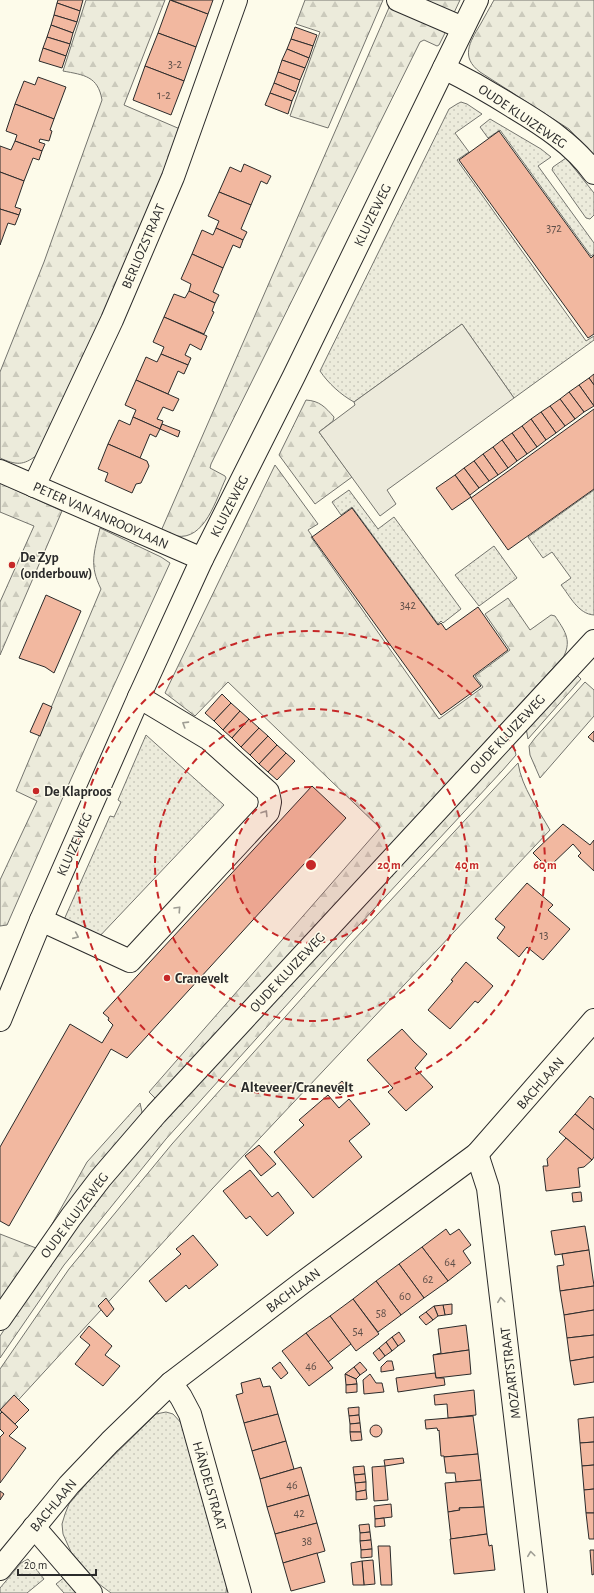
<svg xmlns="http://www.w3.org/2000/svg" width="594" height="1593" viewBox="0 0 594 1593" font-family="'Alegreya Sans',sans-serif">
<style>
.grass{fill:url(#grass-dots);stroke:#74746e}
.forest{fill:url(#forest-firs);stroke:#74746e}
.parking{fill:#eceadb;stroke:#74746e}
.building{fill:#f2b8a0;stroke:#2b2b2b}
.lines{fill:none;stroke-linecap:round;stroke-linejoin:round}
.minor-casing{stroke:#2b2b2b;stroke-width:24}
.minor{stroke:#fdfbea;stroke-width:22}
.oneway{stroke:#9e9d94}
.ring{fill:none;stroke:#c62828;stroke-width:2;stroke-dasharray:7 5}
.poi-dot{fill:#c62828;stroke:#fdfbea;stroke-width:1.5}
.labels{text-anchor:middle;stroke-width:3;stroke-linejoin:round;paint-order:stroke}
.number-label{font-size:12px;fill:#5d4e48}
.street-label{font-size:14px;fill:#2b2b2b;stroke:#fdfbea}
.poi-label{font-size:14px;font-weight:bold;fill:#2b2b2b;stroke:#fdfbea;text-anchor:start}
.neighbourhood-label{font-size:15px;font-weight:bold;fill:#2b2b2b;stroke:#fdfbea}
.centre{fill:#c62828;stroke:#fdfbea;stroke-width:2}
.ring-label{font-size:12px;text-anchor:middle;font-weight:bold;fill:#c62828;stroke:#fdfbea;stroke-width:3;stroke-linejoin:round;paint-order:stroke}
</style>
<defs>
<pattern id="grass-dots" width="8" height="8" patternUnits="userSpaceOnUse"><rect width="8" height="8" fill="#ecebdb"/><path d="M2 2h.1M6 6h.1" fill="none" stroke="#cbcabc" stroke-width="1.8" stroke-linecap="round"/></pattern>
<pattern id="forest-firs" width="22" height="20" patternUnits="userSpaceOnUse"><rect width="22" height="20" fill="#ecebdb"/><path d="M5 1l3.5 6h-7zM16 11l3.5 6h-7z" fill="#cbcabc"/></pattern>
</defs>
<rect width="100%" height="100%" fill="#fdfbea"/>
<g class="grass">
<path d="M 461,102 L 467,104 L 482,114 L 455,133 L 469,152 L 457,160 L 586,341 L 594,336 L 594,340 L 514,398 L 462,324 L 354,402 C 341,395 328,383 320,371 L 449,109 L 457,104 Z"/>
<path d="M 490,119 L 541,149 L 551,157 L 538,166 L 594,243 L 594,254 L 591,256 L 500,130 L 488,138 L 480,127 Z"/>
<path d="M 566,158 L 594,193 L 594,215 L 590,219 L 586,218 L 552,170 L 553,167 Z"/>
<path d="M 349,490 L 378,529 L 394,517 L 461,609 L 443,623 L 441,621 L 438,624 L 352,507 L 341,515 L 332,502 Z"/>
<path d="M 594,490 L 594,615 C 578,614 570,596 561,585 L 571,578 L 552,552 L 543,558 L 528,537 Z"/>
<path d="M 494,546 L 517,578 L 479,606 L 455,575 Z"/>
<path d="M 146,735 L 224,805 L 97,939 L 63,922 L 110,816 L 114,817 L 121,802 L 118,800 Z"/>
<path d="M 166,1412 L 173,1414 L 183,1425 L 227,1582 L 226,1593 L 111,1593 L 99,1584 L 71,1552 L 63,1534 L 62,1524 L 65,1514 L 69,1504 L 92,1477 L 156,1414 Z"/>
<path d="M 28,1559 L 44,1579 L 27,1593 L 0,1593 L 0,1588 L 21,1563 Z"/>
<path d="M 66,1576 L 81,1593 L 64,1593 L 56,1584 Z"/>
</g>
<g class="forest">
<path d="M 86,0 L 165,0 L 124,105 L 180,129 C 139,240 88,348 37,455 C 23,466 16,465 0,458 L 0,372 L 44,262 L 102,100 C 98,76 84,75 63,71 Z"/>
<path d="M 305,0 L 383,0 L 328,128 L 290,116 L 320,32 L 296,24 Z"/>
<path d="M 412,0 L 460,0 L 452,17 Z"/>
<path d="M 494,0 L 594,0 L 594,156 L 569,129 L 480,72 C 460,57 470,42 480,25 C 485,17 489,8 494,0 Z"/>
<path d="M 391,3 L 447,29 L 439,45 L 437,46 L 424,40 L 420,42 L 211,464 L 210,468 L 225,476 L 226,478 C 216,499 205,541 176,536 C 171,535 166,533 161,531 Z"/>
<path d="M 306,400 C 320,401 325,407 334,417 L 333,421 L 319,432 L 352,477 L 315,504 L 279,455 Z"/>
<path d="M 275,465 L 318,524 L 308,530 L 312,536 L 311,537 L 439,719 L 483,687 L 475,676 L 510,650 L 485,614 L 508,598 L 530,630 L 551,615 L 555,616 C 564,630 572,639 564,656 L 156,1099 L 149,1092 L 380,828 L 228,682 L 195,716 L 165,693 Z"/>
<path d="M 0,483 L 62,511 L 0,655 L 0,602 L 34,526 L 0,512 Z"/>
<path d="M 100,528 L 161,557 L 170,563 L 71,779 L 7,925 L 0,926 L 0,880 L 37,801 L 16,791 L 101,589 C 89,565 94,553 100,528 Z"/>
<path d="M 576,674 L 581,679 L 528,739 L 526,728 Z"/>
<path d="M 585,682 L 594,690 L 594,716 L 540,778 L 530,755 L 529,746 L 535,738 Z"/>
<path d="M 513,742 L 516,755 L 502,771 L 347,938 L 166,1139 L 64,1265 L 0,1358 L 0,1336 L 52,1258 L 135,1151 Z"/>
<path d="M 518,763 C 522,788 538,809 550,830 L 212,1189 L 0,1420 L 0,1369 L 69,1269 L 172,1144 L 351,943 Z"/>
<path d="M 140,1103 L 142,1112 L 140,1119 L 93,1173 L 51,1226 L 87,1162 Z"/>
<path d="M 0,1234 L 36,1248 L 0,1301 Z"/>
</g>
<path class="parking" d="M 462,324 L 514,398 L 387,490 L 396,504 L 380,516 L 319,432 L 355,405 L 354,402 Z"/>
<g class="building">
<path d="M 58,0 L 83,0 L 80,11 L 57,3 Z"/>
<path d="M 170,0 L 208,14 L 196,47 L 158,33 Z"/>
<path d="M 171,0 L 213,0 L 208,14 Z"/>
<path d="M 57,3 L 80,11 L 77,22 L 54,15 Z"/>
<path d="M 54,15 L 77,22 L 73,33 L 51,25 Z"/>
<path d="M 51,25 L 73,33 L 70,44 L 47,37 Z"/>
<path d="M 295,27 L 317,35 L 313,46 L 291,39 Z"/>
<path d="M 158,33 L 196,47 L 184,81 L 145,66 Z"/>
<path d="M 47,37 L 70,44 L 66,56 L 43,48 Z"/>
<path d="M 291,39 L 313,46 L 309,58 L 287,49 Z"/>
<path d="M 43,48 L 66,56 L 62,68 L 39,61 Z"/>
<path d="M 287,49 L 309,58 L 305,68 L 282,60 Z"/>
<path d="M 282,60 L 305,68 L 300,80 L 278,72 Z"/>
<path d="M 145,66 L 184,81 L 171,115 L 133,100 Z"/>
<path d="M 278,72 L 300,80 L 296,92 L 274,83 Z"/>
<path d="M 38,77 L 66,87 L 54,119 L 15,104 L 24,81 L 35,85 Z"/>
<path d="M 274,83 L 296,92 L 292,101 L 270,93 Z"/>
<path d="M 270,93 L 292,101 L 288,114 L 265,105 Z"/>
<path d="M 15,104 L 54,119 L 50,130 L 52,131 L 49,141 L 40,139 L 39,142 L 45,144 L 42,151 L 15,141 L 17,135 L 6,131 Z"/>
<path d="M 499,131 L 591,258 L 594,255 L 594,334 L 588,338 L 459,160 Z"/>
<path d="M 15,141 L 42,151 L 39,160 L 33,158 L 24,181 L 0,172 L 0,146 L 11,150 Z"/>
<path d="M 244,164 L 271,176 L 267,184 L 261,181 L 251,205 L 219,192 L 230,167 L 241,172 Z"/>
<path d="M 0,172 L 24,181 L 15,207 L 21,209 L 19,215 L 0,209 Z"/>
<path d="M 219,192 L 251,205 L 241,229 L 247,232 L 243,240 L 216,228 L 219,221 L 208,216 Z"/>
<path d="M 0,209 L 19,215 L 15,225 L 8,223 L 0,245 Z"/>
<path d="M 216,228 L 243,240 L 240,248 L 233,245 L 223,268 L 192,254 L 202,230 L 213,235 Z"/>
<path d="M 192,254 L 223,268 L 213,292 L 219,295 L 215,303 L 189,291 L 191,284 L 181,279 Z"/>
<path d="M 189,291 L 215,303 L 212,311 L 214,312 L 204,334 L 164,317 L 174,294 L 185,298 Z"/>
<path d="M 164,317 L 207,336 L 201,350 L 190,344 L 185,355 L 191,358 L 188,365 L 161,354 L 164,347 L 153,342 Z"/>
<path d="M 161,354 L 188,365 L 184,374 L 178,371 L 168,394 L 136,380 L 146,357 L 157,362 Z"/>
<path d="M 594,374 L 594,385 L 589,378 Z"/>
<path d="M 589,378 L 594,385 L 594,406 L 579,385 Z"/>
<path d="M 136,380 L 179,399 L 173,411 L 163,407 L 157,419 L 163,421 L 160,429 L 133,417 L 136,410 L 125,405 Z"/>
<path d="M 579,385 L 594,406 L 584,412 L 569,392 Z"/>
<path d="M 569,392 L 584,412 L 575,419 L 560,399 Z"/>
<path d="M 560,399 L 575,419 L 565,426 L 550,406 Z"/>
<path d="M 550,406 L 565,426 L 556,433 L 541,412 Z"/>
<path d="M 594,409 L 594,489 L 508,550 L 471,498 Z"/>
<path d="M 541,412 L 556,433 L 546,440 L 531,419 Z"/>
<path d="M 133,417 L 160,429 L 156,437 L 150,434 L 140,458 L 108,444 L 119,420 L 130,425 Z"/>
<path d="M 531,419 L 546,440 L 537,447 L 522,426 Z"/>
<path d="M 162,424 L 180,431 L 178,437 L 160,429 Z"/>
<path d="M 522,426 L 537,447 L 527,454 L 512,433 Z"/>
<path d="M 512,433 L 527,454 L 517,461 L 502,440 Z"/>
<path d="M 502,440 L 517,461 L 508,468 L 493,447 Z"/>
<path d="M 108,444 L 147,461 L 149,466 L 141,483 L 136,484 L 132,493 L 105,481 L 108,473 L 98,469 Z"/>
<path d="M 493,447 L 508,468 L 498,475 L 483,454 Z"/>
<path d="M 483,454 L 498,475 L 489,481 L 474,461 Z"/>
<path d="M 474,461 L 489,481 L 479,488 L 464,468 Z"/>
<path d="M 464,468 L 479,488 L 470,495 L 455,475 Z"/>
<path d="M 455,475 L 471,497 L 452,510 L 436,488 Z"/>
<path d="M 352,508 L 438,625 L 441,623 L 446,630 L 478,607 L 508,650 L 473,676 L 481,686 L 441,715 L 312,537 Z"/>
<path d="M 46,595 L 81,611 L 54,673 L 45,667 L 19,658 Z"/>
<path d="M 222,694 L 231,703 L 214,721 L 205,713 Z"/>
<path d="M 43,703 L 52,707 L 40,736 L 30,732 Z"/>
<path d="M 231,703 L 240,711 L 223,730 L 214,721 Z"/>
<path d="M 240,711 L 249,719 L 232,738 L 223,730 Z"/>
<path d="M 249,719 L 259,728 L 241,747 L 232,738 Z"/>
<path d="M 259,728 L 268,736 L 250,755 L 241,747 Z"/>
<path d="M 594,731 L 594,742 L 588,737 Z"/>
<path d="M 268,736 L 277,745 L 259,764 L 250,755 Z"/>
<path d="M 277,745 L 286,753 L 268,772 L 259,764 Z"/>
<path d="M 286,753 L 295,761 L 277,780 L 268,772 Z"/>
<path d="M 312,786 L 346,818 L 127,1058 L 111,1049 L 9,1226 L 0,1221 L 0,1147 L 70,1024 L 102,1043 L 113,1025 L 108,1020 L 109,1018 L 103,1013 Z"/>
<path d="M 563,824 L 590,845 L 594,840 L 594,871 L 578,856 L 581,853 L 573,844 L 550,866 L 547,862 L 544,864 L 533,853 Z"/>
<path d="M 527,883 L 553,905 L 548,910 L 570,929 L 543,960 L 527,947 L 519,957 L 497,938 L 505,927 L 495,919 Z"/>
<path d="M 466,962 L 493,986 L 478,1003 L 475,1001 L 450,1029 L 428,1010 L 453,981 L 451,980 Z"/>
<path d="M 402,1029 L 414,1042 L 427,1054 L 415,1068 L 433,1087 L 406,1111 L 388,1092 L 393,1088 L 367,1060 Z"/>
<path d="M 342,1081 L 348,1088 L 340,1095 L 334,1088 Z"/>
<path d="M 328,1095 L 339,1108 L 349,1099 L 370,1124 L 349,1141 L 362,1157 L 313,1198 L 274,1152 L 304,1125 L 299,1120 Z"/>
<path d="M 590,1096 L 594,1099 L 594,1130 L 575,1114 Z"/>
<path d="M 575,1114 L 594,1130 L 594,1157 L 592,1160 L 559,1132 Z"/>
<path d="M 566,1138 L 592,1160 L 584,1167 L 578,1168 L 580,1187 L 546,1191 L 543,1166 L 548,1166 L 547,1159 Z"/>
<path d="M 259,1145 L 276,1164 L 261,1176 L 245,1156 Z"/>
<path d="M 250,1170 L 272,1197 L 278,1192 L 294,1213 L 267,1236 L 250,1216 L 246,1219 L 223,1191 Z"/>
<path d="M 581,1192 L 582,1201 L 573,1202 L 572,1193 Z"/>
<path d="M 585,1226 L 589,1250 L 555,1255 L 551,1231 Z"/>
<path d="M 446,1229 L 450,1235 L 459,1229 L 471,1245 L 463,1251 L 471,1263 L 448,1281 L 422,1247 Z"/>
<path d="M 193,1235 L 218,1265 L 189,1289 L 186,1285 L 166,1302 L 149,1281 L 181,1254 L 176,1249 Z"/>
<path d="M 422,1247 L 448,1281 L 424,1298 L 399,1264 Z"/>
<path d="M 589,1250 L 594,1286 L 560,1291 L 557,1266 L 564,1265 L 562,1254 Z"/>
<path d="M 399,1264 L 424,1298 L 401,1315 L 376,1281 Z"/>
<path d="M 376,1281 L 401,1315 L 378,1332 L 353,1299 Z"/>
<path d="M 594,1286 L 594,1310 L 564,1315 L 560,1291 Z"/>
<path d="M 106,1298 L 114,1309 L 107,1317 L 98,1306 Z"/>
<path d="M 353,1299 L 379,1334 L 356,1351 L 330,1316 Z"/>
<path d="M 452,1304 L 452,1314 L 445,1315 L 443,1305 Z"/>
<path d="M 443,1305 L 445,1315 L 438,1316 L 434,1306 Z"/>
<path d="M 434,1306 L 438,1316 L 433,1320 L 426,1312 Z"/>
<path d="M 594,1310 L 594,1335 L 567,1338 L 564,1315 Z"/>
<path d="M 426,1312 L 433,1320 L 426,1325 L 419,1317 Z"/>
<path d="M 330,1316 L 351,1344 L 328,1362 L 306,1333 Z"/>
<path d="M 466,1325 L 469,1350 L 433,1355 L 441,1353 L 438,1329 Z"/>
<path d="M 89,1326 L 112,1346 L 105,1355 L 120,1366 L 103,1386 L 75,1364 L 90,1345 L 80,1337 Z"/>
<path d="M 399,1332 L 405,1341 L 398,1346 L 392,1337 Z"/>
<path d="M 306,1333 L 333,1368 L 309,1386 L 282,1351 Z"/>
<path d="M 594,1335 L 594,1357 L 570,1361 L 567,1338 Z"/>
<path d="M 392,1337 L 398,1346 L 392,1351 L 386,1342 Z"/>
<path d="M 386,1342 L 392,1351 L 385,1356 L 379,1348 Z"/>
<path d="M 379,1348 L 385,1356 L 379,1361 L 373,1353 Z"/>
<path d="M 469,1350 L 471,1374 L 436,1378 L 433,1355 Z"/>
<path d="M 594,1357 L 594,1382 L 574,1385 L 570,1361 Z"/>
<path d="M 387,1361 L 392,1361 L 394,1370 L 381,1372 L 381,1367 Z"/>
<path d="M 280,1362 L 288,1373 L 281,1379 L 272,1368 Z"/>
<path d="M 360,1362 L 367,1370 L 360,1375 L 354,1367 Z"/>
<path d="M 354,1367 L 360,1375 L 356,1379 L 345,1374 Z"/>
<path d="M 435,1373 L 436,1378 L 444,1378 L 445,1385 L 398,1392 L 396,1378 Z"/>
<path d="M 345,1374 L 356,1379 L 357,1384 L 346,1385 Z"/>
<path d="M 370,1374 L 376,1383 L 382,1383 L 384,1392 L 364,1394 L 363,1380 Z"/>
<path d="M 260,1378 L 263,1387 L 270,1386 L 278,1414 L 244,1423 L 236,1395 L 243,1393 L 241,1383 Z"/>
<path d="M 357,1384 L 357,1392 L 346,1393 L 346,1385 Z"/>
<path d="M 474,1390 L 476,1415 L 448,1418 L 447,1404 L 435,1405 L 434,1395 Z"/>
<path d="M 14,1395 L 29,1410 L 15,1424 L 0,1410 Z"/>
<path d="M 359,1407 L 359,1415 L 349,1416 L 348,1408 Z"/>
<path d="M 2,1412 L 18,1427 L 9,1436 L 26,1448 L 0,1483 L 0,1437 L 4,1433 L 0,1429 L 0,1414 Z"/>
<path d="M 278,1414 L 286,1441 L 252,1451 L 244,1423 Z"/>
<path d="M 359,1415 L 360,1423 L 350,1424 L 349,1416 Z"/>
<path d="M 473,1416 L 478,1454 L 444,1457 L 444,1456 L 441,1456 L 439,1430 L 438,1431 L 437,1428 L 426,1429 L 425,1420 Z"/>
<path d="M 594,1417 L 594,1442 L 580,1443 L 578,1419 Z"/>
<path d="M 360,1423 L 361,1432 L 350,1432 L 350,1424 Z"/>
<circle cx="376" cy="1431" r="6"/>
<path d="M 350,1432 L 361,1432 L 362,1440 L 351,1441 Z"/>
<path d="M 286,1441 L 294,1469 L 260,1479 L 252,1451 Z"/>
<path d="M 594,1442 L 594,1465 L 582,1466 L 580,1443 Z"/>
<path d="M 478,1454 L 481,1480 L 456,1482 L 455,1473 L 446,1473 L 444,1457 Z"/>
<path d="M 403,1458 L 404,1463 L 385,1466 L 384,1460 Z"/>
<path d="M 594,1465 L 594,1489 L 584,1490 L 582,1466 Z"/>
<path d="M 364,1466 L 365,1474 L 354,1475 L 353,1467 Z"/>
<path d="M 385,1466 L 388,1500 L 374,1501 L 372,1467 Z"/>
<path d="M 301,1467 L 309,1495 L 267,1507 L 260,1479 Z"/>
<path d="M 365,1474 L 366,1482 L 355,1483 L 354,1475 Z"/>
<path d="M 481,1480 L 484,1507 L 459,1508 L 460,1510 L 448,1512 L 445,1483 Z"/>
<path d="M 366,1482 L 366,1490 L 356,1492 L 355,1483 Z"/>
<path d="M 594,1489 L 594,1513 L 586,1513 L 584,1490 Z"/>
<path d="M 366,1490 L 367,1499 L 356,1500 L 356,1492 Z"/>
<path d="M 0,1491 L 4,1494 L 0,1500 Z"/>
<path d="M 309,1495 L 317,1523 L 275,1534 L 267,1507 Z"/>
<path d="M 391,1504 L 392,1517 L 375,1519 L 374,1506 Z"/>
<path d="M 484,1507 L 487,1534 L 451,1539 L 448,1512 L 460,1510 L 459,1508 Z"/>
<path d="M 586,1513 L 594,1513 L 594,1539 L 589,1539 Z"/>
<path d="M 384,1518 L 385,1526 L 375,1527 L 375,1519 Z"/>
<path d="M 317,1523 L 325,1551 L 283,1563 L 275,1534 Z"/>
<path d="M 369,1524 L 370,1532 L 360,1533 L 359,1525 Z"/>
<path d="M 370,1532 L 371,1540 L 360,1541 L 360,1533 Z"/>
<path d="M 487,1534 L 489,1546 L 492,1545 L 495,1570 L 454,1574 L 450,1539 Z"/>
<path d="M 371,1540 L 372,1549 L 361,1550 L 360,1541 Z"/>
<path d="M 378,1546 L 390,1546 L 392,1585 L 381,1585 Z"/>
<path d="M 372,1549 L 372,1557 L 361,1558 L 361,1550 Z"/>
<path d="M 590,1550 L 594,1550 L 594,1574 L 592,1575 Z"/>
<path d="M 317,1553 L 325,1582 L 291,1591 L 283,1563 Z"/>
<path d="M 373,1560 L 375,1584 L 364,1585 L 362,1561 Z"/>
<path d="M 362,1561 L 364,1585 L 353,1585 L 351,1563 Z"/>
</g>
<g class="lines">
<g class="minor-casing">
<g id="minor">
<path d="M 398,0 L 463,28"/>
<path d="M 444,68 C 468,80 491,93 513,107 C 543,125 573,144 594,173"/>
<path d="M 0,471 L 202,559"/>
<path d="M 34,486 L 112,320 L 173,177 L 236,0"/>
<path d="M 41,920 L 130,961 L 268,812 L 270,802 L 268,792 L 209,739 L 139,697"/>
<path d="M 0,1020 L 41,920 L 139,697 L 202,559 L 294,376 L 477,0"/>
<path d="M 477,1154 L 488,1188 L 536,1593"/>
<path d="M 0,1319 L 71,1217 L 100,1179 L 156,1114 L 594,641"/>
<path d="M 171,1383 L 181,1397 L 190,1414 L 240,1593"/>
<path d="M 34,1527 L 91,1593"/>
<path d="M 0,1569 L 69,1485 L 110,1442 L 171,1383 L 302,1283 L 477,1154 L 594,1020"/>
</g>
</g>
<use href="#minor" class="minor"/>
</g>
<defs><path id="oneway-chevron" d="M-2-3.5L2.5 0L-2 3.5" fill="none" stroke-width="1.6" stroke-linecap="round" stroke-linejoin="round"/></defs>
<g class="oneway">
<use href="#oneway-chevron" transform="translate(185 724) rotate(-148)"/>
<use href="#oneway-chevron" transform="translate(265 813) rotate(-58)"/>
<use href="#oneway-chevron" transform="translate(178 909) rotate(-47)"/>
<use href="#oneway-chevron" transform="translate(76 936) rotate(24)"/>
<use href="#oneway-chevron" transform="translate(501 1300) rotate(-97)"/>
<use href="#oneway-chevron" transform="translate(531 1554) rotate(-97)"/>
</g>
<circle cx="311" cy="865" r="78" fill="#c62828" fill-opacity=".12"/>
<g class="ring">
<circle cx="311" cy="865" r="78"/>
<circle cx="311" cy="865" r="156"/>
<circle cx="311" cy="865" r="234"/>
</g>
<g class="poi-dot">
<circle cx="12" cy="565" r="4"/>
<circle cx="36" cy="791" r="4"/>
<circle cx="167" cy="978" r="4"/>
</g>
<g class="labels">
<g class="number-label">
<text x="175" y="68">3-2</text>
<text x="164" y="99">1-2</text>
<text x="554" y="232">372</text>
<text x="408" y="609">342</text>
<text x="544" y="939">13</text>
<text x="450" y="1266">64</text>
<text x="428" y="1283">62</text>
<text x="405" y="1300">60</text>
<text x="381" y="1317">58</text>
<text x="358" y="1335">54</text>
<text x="311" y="1370">46</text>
<text x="292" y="1489">46</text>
<text x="299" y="1517">42</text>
<text x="307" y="1545">38</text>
</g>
<g class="street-label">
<text transform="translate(523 116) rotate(34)" y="5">OUDE KLUIZEWEG</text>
<text transform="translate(372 215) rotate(-64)" y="5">KLUIZEWEG</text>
<text transform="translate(143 246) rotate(-67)" y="5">BERLIOZSTRAAT</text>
<text transform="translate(229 506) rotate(-63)" y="5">KLUIZEWEG</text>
<text transform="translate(101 515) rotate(24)" y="5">PETER VAN ANROOYLAAN</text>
<text transform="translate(507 734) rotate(-47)" y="5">OUDE KLUIZEWEG</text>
<text transform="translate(74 844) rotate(-66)" y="5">KLUIZEWEG</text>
<text transform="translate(287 972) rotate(-47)" y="5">OUDE KLUIZEWEG</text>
<text transform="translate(540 1083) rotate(-49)" y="5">BACHLAAN</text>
<text transform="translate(74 1215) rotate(-53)" y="5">OUDE KLUIZEWEG</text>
<text transform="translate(293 1290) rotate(-37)" y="5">BACHLAAN</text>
<text transform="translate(510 1373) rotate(-97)" y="5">MOZARTSTRAAT</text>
<text transform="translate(210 1486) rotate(74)" y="5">HÄNDELSTRAAT</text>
<text transform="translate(53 1505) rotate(-50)" y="5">BACHLAAN</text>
</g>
<g class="poi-label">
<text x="20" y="562">De Zyp<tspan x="20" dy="16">(onderbouw)</tspan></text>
<text x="44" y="796">De Klaproos</text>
<text x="175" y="983">Cranevelt</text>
</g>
<g class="neighbourhood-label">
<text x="297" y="1092">Alteveer/Cranevelt</text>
</g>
</g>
<circle cx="311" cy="865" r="6" class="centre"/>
<g class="ring-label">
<text x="389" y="869">20 m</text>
<text x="467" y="869">40 m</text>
<text x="545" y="869">60 m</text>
</g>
<path d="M18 1569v6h78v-6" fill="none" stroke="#2b2b2b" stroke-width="2"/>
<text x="24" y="1569" font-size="12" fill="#2b2b2b" stroke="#fdfbea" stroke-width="3" paint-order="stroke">20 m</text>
</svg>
